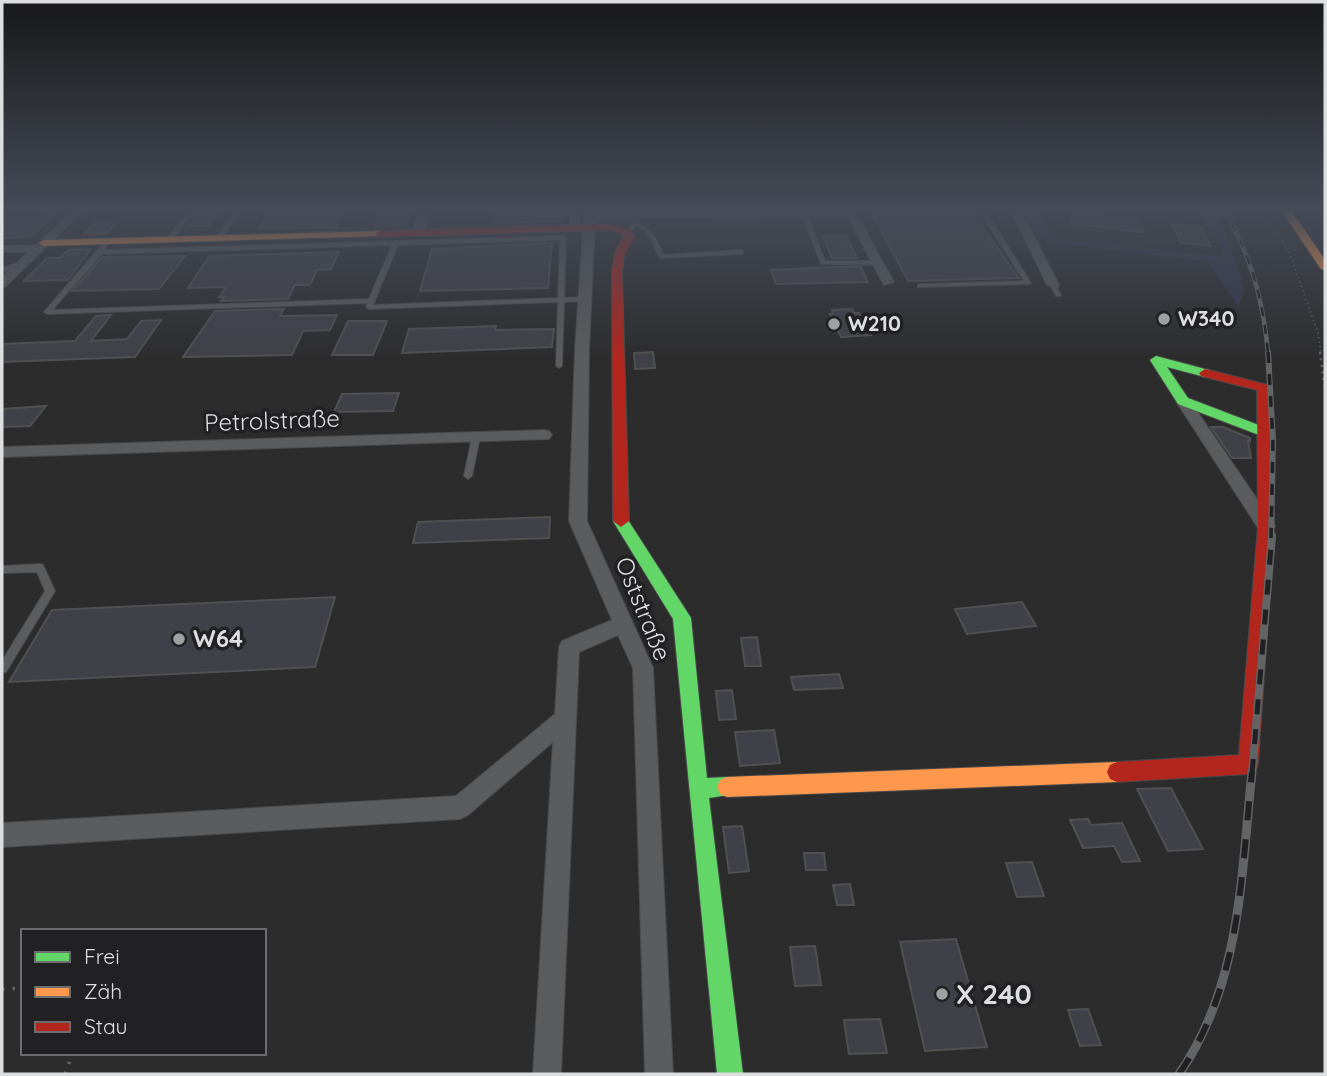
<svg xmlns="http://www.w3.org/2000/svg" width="1327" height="1076" viewBox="0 0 1327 1076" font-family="Quicksand,sans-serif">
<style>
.green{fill:#33364c}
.building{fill:#404048;stroke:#505052;stroke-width:2}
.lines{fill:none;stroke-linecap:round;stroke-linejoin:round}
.lane-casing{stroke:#49494a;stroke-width:2}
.street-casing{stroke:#49494a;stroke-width:2}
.fast-casing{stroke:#49494a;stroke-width:2}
.slow-casing{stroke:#49494a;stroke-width:2}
.jam-casing{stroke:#49494a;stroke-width:2}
.path-far2{stroke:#636465;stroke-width:2;stroke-dasharray:1 3.5;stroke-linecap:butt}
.path-far1{stroke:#636465;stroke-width:2.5;stroke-dasharray:2 4.5;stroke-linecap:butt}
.path{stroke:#636465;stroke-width:3.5;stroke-dasharray:2.5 8;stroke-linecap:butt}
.lane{fill:#5b5c5d;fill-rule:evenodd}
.street{fill:#5b5c5d;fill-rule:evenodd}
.fast{fill:#63d668;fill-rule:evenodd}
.slow{fill:#ff974d;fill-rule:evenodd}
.jam{fill:#b3261e;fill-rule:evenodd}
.rail-far3-casing{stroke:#636465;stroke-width:4.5}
.rail-far2-casing{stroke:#636465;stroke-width:6}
.rail-far1-casing{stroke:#636465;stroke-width:8}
.rail-casing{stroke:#636465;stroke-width:9}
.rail-far3{stroke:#212124;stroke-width:2.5;stroke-dasharray:9;stroke-linecap:butt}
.rail-far2{stroke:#212124;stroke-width:3.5;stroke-dasharray:11;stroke-linecap:butt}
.rail-far1{stroke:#212124;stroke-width:5;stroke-dasharray:15;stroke-linecap:butt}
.rail{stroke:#212124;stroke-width:6;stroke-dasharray:19;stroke-linecap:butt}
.poi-dot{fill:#9fa0a1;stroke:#212124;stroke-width:2.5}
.labels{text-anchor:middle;stroke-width:7;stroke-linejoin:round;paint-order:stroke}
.far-poi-label{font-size:21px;font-weight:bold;fill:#dddee0;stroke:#212124;text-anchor:start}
.street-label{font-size:24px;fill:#dddee0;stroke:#212124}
.poi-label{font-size:24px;font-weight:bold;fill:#dddee0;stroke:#212124;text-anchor:start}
.near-poi-label{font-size:28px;font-weight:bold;fill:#dddee0;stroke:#212124;text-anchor:start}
</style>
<rect width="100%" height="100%" fill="#2c2c2d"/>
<path class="green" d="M 1023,210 L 1040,210 L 1053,238 L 1224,257 L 1198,210 L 1229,210 L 1237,220 L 1220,219 L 1245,290 L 1238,306 L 1208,262 L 1049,242 L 1036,237 Z"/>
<g class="building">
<path d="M 202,210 L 221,210 L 208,226 L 189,226 Z"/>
<path d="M 271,210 L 339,210 L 338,212 L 343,212 L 336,227 L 259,229 Z"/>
<path d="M 382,210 L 411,210 L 405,225 L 375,226 Z"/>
<path d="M 495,210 L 521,210 L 521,213 L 564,210 L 563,221 L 493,223 Z"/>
<path d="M 870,210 L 971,210 L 1019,278 L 908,281 Z"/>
<path d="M 1072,213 L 1139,220 L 1144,232 L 1071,224 Z"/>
<path d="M 54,216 L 30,237 L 2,238 L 2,217 Z"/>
<path d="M 95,223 L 116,223 L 106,234 L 84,234 Z"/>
<path d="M 1172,224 L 1201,227 L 1211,246 L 1181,243 Z"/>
<path d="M 823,236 L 846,236 L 857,258 L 832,258 Z"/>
<path d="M 552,243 L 548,288 L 420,291 L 432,249 Z"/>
<path d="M 91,249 L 68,280 L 24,281 L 47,258 L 60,258 L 68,250 Z"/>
<path d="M 339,252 L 331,269 L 317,270 L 310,285 L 295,285 L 288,299 L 221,301 L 224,297 L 219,297 L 226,287 L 188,288 L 209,256 Z"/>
<path d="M 185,256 L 159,289 L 72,291 L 102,257 Z"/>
<path d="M 835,267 L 861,267 L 868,282 L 776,284 L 771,270 Z"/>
<path d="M 284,309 L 280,316 L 337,315 L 330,330 L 303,331 L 292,355 L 183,357 L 215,311 Z"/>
<path d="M 852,309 L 854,313 L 859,313 L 871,335 L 841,337 L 830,314 L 833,314 L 832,310 Z"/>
<path d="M 111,315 L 91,341 L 127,339 L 141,321 L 161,320 L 135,357 L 2,362 L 2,344 L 75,341 L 96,316 Z"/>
<path d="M 348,321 L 387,321 L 373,355 L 332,355 Z"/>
<path d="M 496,326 L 495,330 L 554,329 L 552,347 L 402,353 L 409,329 Z"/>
<path d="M 653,352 L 655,368 L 635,369 L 634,353 Z"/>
<path d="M 399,393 L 393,411 L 334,412 L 342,394 Z"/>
<path d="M 46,406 L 30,426 L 2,427 L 2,409 Z"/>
<path d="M 1211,427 L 1223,427 L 1250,438 L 1250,441 L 1248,441 L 1251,458 L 1232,458 Z"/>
<path d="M 550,517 L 549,538 L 413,543 L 418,522 Z"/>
<path d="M 335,597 L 315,667 L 9,682 L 52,610 Z"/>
<path d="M 1022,602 L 1036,626 L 967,634 L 955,609 Z"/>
<path d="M 757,637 L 761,666 L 745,666 L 741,638 Z"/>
<path d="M 839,674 L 843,688 L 794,690 L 791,677 Z"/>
<path d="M 732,690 L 736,719 L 719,720 L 716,691 Z"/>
<path d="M 774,730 L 780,763 L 740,766 L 735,732 Z"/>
<path d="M 1171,788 L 1203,849 L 1168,851 L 1137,789 Z"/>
<path d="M 1088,819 L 1091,825 L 1122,823 L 1140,861 L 1122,862 L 1114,846 L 1083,848 L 1070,820 Z"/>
<path d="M 742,826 L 749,871 L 729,873 L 723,827 Z"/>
<path d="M 804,853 L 824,853 L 826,870 L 806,870 Z"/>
<path d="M 1032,862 L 1044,896 L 1017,897 L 1006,863 Z"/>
<path d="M 850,884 L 854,905 L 837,905 L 833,885 Z"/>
<path d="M 956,939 L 987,1047 L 925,1051 L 900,942 Z"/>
<path d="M 815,946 L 821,985 L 795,986 L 790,947 Z"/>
<path d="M 1088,1009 L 1101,1045 L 1080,1046 L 1068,1010 Z"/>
<path d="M 880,1019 L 887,1053 L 849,1054 L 844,1020 Z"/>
</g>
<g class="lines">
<g class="lane-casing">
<g id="lane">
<path d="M 190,210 L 196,210 L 171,240 L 167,240 L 167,238 Z"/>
<path d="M 236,210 L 242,210 L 221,239 L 217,239 L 216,238 Z"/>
<path d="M 979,210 L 985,210 L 1031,283 L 1030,284 L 918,287 L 918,285 L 920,284 L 1024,281 Z"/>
<path d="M 802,212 L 807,213 L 825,261 L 878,261 L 881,263 L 878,265 L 821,264 L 801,213 Z"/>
<path d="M 635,223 C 653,227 656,240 664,255 L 741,250 L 744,252 L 741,254 L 660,258 L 647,232 L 637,226 L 628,233 L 624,233 L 624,231 Z"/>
<path d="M 563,236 L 566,238 L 564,298 L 585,297 L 588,299 L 585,301 L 564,302 L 562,366 L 559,368 L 556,366 L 558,302 L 369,309 L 366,307 L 368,303 L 47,314 L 44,312 L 106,240 L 108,239 L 111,241 L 104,250 ZM 560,240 L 558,298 L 373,305 L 398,245 ZM 392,245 L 369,299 L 52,310 L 102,254 Z"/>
<path d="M 23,261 L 25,262 L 25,264 L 2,272 L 2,268 Z"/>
<path d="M 1051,284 L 1055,284 L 1061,295 L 1060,296 L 1056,296 L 1050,285 Z"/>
<path d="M 476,434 L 480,437 L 472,476 L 468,479 L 464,476 L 472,437 Z"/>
<path d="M 40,564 L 43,565 L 55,591 L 6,672 L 2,673 L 2,661 L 45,591 L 37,572 L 2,573 L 2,566 Z"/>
</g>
</g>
<g class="street-casing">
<g id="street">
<path d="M 73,210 L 84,210 L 6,286 L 2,287 L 2,277 L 28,252 L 2,252 L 2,246 L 36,245 Z"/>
<path d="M 420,210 L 430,210 L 424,232 L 418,235 L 412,232 Z"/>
<path d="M 570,210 L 580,210 L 580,224 L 583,229 L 585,210 L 595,210 L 595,215 L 646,212 L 854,210 L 894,282 L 884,285 L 847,216 L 646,218 L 595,222 L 589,349 L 587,521 L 653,668 L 673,1074 L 645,1074 L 633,668 L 618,635 L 579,652 L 561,1074 L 533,1074 L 553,742 L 468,815 L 460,819 L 2,847 L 2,823 L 456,796 L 555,714 L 559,647 L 562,641 L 612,620 L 569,521 L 575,349 L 583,229 L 574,231 L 570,224 Z"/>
<path d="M 1011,210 L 1021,210 L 1059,285 L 1057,288 L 1047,285 Z"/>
<path d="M 1183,396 L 1188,398 L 1272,521 L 1275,526 L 1272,531 L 1260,531 L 1176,401 Z"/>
<path d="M 544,430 L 549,431 L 552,435 L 549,439 L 2,457 L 2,447 Z"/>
</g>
</g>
<g class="fast-casing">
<g id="fast">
<path d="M 1156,356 L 1209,370 L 1211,373 L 1205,377 L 1167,367 L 1188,398 L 1269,429 L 1271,432 L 1269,435 L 1259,435 L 1178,404 L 1150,360 Z"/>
<path d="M 621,515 L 626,517 L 691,618 L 707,778 L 727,777 L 734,780 L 737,787 L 734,794 L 709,798 L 743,1074 L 717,1074 L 673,619 L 613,521 Z"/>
</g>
</g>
<g class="slow-casing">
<g id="slow">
<path d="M 1281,210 L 1291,210 L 1325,260 L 1325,270 L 1321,269 Z"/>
<path d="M 380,231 L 385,234 L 384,236 L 44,246 L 39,243 L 44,240 Z"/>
<path d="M 1117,762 L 1124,765 L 1127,772 L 1124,779 L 1117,782 L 727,797 L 720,794 L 717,787 L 720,780 L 727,777 Z"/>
</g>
</g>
<g class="jam-casing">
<g id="jam">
<path d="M 611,224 L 630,230 L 634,237 L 625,253 L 622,271 L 629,521 L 621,527 L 613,521 L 612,271 L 615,253 L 624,237 L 622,234 L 610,230 L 380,237 L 375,234 L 380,231 Z"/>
<path d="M 1205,369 L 1268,385 L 1269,388 L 1274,526 L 1258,764 L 1255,771 L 1248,774 L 1117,782 L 1110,779 L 1107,772 L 1110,765 L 1117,762 L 1239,755 L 1258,526 L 1257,390 L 1201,376 L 1199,373 Z"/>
</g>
</g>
<path class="path-far2" d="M 1256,210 L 1287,246 L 1318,333 L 1321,354"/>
<path class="path-far1" d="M 1320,352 L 1325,391"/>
<g class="path">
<path d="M 2,989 L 23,988"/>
<path d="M 65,1074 L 73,1053"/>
</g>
<use href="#lane" class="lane"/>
<use href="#street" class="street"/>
<use href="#fast" class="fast"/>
<use href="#slow" class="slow"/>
<use href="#jam" class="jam"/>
<g class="rail-far3-casing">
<path id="rail-far3" d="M 1231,223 C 1254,264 1264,307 1268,354"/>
</g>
<g class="rail-far2-casing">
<path id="rail-far2" d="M 1268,352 L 1273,441 L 1271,538"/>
</g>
<g class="rail-far1-casing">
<path id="rail-far1" d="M 1252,774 L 1272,536"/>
</g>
<g class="rail-casing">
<path id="rail" d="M 1179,1074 C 1241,985 1241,876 1252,772"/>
</g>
<use href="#rail-far3" class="rail-far3"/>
<use href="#rail-far2" class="rail-far2"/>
<use href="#rail-far1" class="rail-far1"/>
<use href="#rail" class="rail"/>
</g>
<linearGradient id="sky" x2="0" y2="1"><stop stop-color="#181819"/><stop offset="0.58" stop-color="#454b57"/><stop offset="1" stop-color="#454b57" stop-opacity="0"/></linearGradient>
<rect width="1327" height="360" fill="url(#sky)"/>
<g class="poi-dot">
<circle cx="1164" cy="319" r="7"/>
<circle cx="834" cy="324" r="7"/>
<circle cx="179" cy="639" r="7"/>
<circle cx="942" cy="994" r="7"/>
</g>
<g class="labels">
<g class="far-poi-label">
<text x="1178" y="326">W340</text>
<text x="848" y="331">W210</text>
</g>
<g class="street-label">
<text transform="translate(272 421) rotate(-2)" y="8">Petrolstraße</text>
<text transform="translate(643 609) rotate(68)" y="8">Oststraße</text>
</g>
<g class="poi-label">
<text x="193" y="647">W64</text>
</g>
<g class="near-poi-label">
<text x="956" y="1004">X 240</text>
</g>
</g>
<rect width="1327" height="1076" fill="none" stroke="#dddee0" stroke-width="7"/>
<rect x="21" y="929" width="245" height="126" fill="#212124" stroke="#6c6d6f" stroke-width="2"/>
<rect x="35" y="952" width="35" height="10" fill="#63d668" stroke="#6c6d6f" stroke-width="2"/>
<text x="84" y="964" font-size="21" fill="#dddee0">Frei</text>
<rect x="35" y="987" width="35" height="10" fill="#ff974d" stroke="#6c6d6f" stroke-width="2"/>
<text x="84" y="999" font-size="21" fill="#dddee0">Zäh</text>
<rect x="35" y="1022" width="35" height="10" fill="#b3261e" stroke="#6c6d6f" stroke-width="2"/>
<text x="84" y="1034" font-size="21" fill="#dddee0">Stau</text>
</svg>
